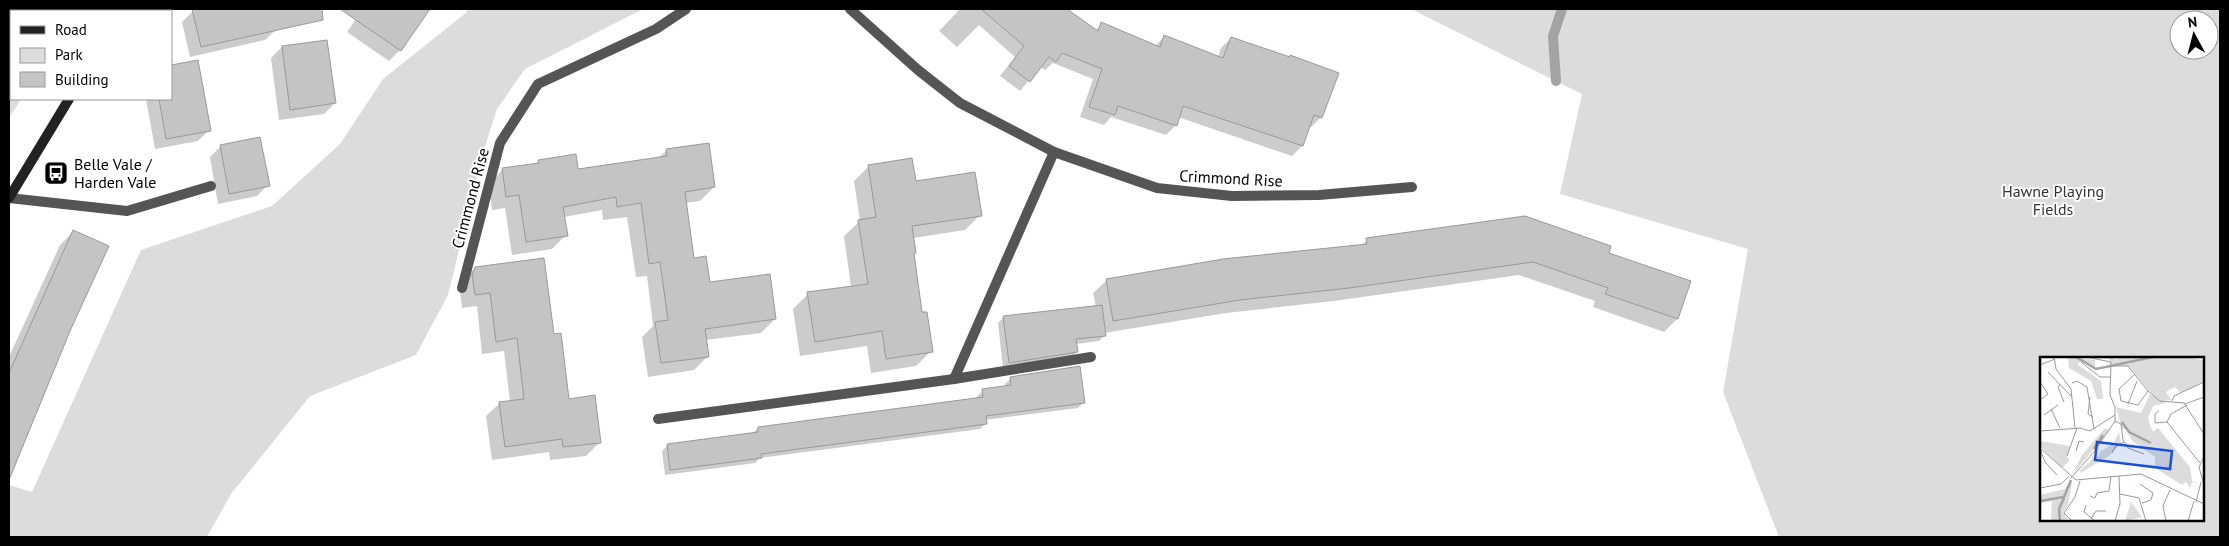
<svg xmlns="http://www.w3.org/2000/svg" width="2229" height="546" viewBox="0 0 2229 546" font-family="'PT Sans',sans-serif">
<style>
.green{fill:#dcdcdc;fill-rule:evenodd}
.shadow{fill:#0003}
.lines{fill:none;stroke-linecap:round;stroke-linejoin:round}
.stream{stroke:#a3a3a3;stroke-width:10}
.building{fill:#c4c4c4;stroke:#999}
.lane{stroke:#555;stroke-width:10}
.street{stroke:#555;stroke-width:10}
.secondary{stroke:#222;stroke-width:10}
.labels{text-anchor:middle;stroke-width:4;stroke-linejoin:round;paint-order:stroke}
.poi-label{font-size:16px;fill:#000;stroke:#fff;text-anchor:start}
.street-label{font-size:16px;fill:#000;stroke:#fff}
.park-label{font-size:16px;fill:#333;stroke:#fff}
.inset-river{fill:none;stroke:#a3a3a3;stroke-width:2.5}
.inset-road{fill:none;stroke:#999;stroke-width:1}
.view{fill:#1d4ed8;fill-opacity:0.15;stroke:#1d4ed8;stroke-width:2.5}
.inset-edge{fill:none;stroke:#000;stroke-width:2.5}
</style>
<rect width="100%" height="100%" fill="#fff"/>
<g class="green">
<path d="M 9,9 L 80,9 L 78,11 L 11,11 L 11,99 L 21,99 L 9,118 Z"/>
<path d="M 466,9 L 643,9 L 525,69 L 497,109 L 484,149 L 448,295 L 416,355 L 310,396 L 231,494 L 207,537 L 9,537 L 9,485 L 32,492 L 141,250 L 272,206 L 340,144 L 383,79 L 467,12 Z"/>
<path d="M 1411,9 L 2220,9 L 2220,537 L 1779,537 L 1723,392 L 1748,249 L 1560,194 L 1582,94 ZM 2179,20 L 2209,20 L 2209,50 L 2179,50 ZM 2042,358 L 2203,358 L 2203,520 L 2042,520 Z"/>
</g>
<g class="shadow">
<path d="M 203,9 L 274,9 L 272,11 L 277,29 L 265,40 L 190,57 L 182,22 L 193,11 Z"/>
<path d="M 363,9 L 429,9 L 400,50 L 389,61 L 347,32 Z"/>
<path d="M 955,9 L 1065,9 L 1095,31 L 1102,24 L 1155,46 L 1164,37 L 1218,57 L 1221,48 L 1231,38 L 1289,58 L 1291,56 L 1321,117 L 1311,127 L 1309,126 L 1302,146 L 1292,156 L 1178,117 L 1176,125 L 1166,135 L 1111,117 L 1104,125 L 1080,117 L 1093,79 L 1053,63 L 1045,70 L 1040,67 L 1020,91 L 1000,76 L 1015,57 L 979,25 L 957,47 L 939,31 L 958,11 Z"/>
<path d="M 326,41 L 335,103 L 324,114 L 279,120 L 271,58 L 282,47 Z"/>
<path d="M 146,99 L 171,99 L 209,130 L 198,141 L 155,149 Z"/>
<path d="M 221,146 L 268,185 L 257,196 L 218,204 L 210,157 Z"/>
<path d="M 667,150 L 714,187 L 700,201 L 685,203 L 693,259 L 709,283 L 775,319 L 761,333 L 706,340 L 708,356 L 694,370 L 648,377 L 642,337 L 653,326 L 647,276 L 636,277 L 627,217 L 603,220 L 602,210 L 564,217 L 566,235 L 552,249 L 512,255 L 505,208 L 492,210 L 489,184 L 503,169 L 535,165 L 539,161 L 577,171 L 658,158 Z"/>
<path d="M 869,166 L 915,183 L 980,215 L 965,230 L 913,238 L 915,252 L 913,254 L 921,314 L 931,351 L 916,366 L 871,373 L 867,346 L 800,356 L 793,309 L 808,294 L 851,287 L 844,236 L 860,221 L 854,181 Z"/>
<path d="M 73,232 L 69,330 L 14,464 L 9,470 L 9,357 L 60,245 Z"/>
<path d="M 1367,240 L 1607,253 L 1677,319 L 1664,332 L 1593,307 L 1595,301 L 1519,275 L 1334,301 L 1226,313 L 1104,333 L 1104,336 L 1099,341 L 1076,344 L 1077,352 L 1071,357 L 1003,368 L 998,323 L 1004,317 L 1096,307 L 1093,293 L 1107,280 L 1361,246 Z"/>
<path d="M 475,268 L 553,335 L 568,400 L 600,442 L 586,456 L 550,460 L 549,452 L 492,460 L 486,416 L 500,403 L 510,402 L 504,351 L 482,354 L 477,306 L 462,308 L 460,290 L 462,281 Z"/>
<path d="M 1011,378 L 1083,403 L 1078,408 L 985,420 L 986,423 L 980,429 L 760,458 L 755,463 L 665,475 L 662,451 L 667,446 L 752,434 L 758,428 L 978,399 L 977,396 L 983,391 L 1006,387 L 1005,384 Z"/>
</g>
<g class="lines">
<path class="stream" d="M 1556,81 L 1553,36 L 1562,9"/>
</g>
<g class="building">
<path d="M 192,9 L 322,9 L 323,20 L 201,47 Z"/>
<path d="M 340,9 L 430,9 L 401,51 Z"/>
<path d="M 981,9 L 1067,9 L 1098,31 L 1101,22 L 1160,47 L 1164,35 L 1223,58 L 1231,37 L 1290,57 L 1290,55 L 1339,73 L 1322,118 L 1314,115 L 1303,146 L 1183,106 L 1177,126 L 1118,106 L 1115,115 L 1089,107 L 1102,69 L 1062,53 L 1056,62 L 1049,57 L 1030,82 L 1009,66 L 1024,46 Z"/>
<path d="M 327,40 L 336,103 L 290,110 L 282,46 Z"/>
<path d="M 198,60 L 211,131 L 166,139 L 159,99 L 171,99 L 171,65 Z"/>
<path d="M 260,137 L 270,186 L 229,194 L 220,145 Z"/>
<path d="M 709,143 L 715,187 L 685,192 L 694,258 L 706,256 L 710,282 L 770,274 L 776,319 L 705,329 L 709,357 L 661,363 L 655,322 L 668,320 L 660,262 L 649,264 L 641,203 L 617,207 L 616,197 L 563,207 L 568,236 L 526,242 L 519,195 L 506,197 L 502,168 L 539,163 L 538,160 L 576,154 L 578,169 L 667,156 L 666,149 Z"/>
<path d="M 912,158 L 916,181 L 975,172 L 982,216 L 912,226 L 916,253 L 914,253 L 922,312 L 927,312 L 933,352 L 886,359 L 882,331 L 815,342 L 807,292 L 868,284 L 858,220 L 876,217 L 868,165 Z"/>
<path d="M 1525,216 L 1611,246 L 1609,253 L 1691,281 L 1678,319 L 1605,294 L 1608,288 L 1533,262 L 1349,288 L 1240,300 L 1113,321 L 1106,279 L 1223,259 L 1367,244 L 1366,238 Z"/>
<path d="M 73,230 L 109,246 L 70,331 L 9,480 L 9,373 Z"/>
<path d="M 544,258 L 554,334 L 561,333 L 569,399 L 595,395 L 601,443 L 563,447 L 562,439 L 505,447 L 499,402 L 524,399 L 517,338 L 496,342 L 490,293 L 475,295 L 472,275 L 475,267 Z"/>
<path d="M 1102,305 L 1106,336 L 1076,339 L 1078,352 L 1009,363 L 1003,316 Z"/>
<path d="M 1080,366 L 1085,403 L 986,416 L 987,424 L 761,454 L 762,458 L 670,470 L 667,444 L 758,432 L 758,427 L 983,397 L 982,389 L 1011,385 L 1010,377 Z"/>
</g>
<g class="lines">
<path class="lane" d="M 658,419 L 954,379 L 1091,357"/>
<g class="street">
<path d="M 850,9 L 918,70 L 960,103 L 1054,152 L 1157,188 L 1232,196 L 1319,195 L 1412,187"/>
<path d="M 9,198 L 127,211 L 211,186"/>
<path d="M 462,288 L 500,143 L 538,84 L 656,29 L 686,9"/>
<path d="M 954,379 L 1054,152"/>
</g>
<g class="secondary">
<path d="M 123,11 L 124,9"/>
<path d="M 9,198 L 69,99"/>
</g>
</g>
<defs>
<g id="bus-square" transform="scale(1.25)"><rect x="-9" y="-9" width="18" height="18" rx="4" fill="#000" stroke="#fff"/><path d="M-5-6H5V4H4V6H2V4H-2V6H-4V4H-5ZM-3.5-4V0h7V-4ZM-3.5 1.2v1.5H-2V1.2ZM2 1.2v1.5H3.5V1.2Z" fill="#fff"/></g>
</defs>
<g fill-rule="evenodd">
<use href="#bus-square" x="56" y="173"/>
</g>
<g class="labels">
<g class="poi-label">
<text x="74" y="170">Belle Vale /<tspan x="74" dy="18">Harden Vale</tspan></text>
</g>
<g class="street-label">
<text transform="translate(1231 178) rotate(3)" y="6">Crimmond Rise</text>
<text transform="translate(470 198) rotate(-75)" y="6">Crimmond Rise</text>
</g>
<g class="park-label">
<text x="2053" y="197">Hawne Playing<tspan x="2053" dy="18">Fields</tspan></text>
</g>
</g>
<g transform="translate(2040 357)">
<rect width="164" height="164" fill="#fff"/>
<path d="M 28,0 L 55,3 L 55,12 L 42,4 L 37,7 L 61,24 L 63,42 L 57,42 L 51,24 L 29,11 ZM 48,0 L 75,0 L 75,3 L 78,0 L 151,0 L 164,4 L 164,24 L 141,36 L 135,30 L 126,35 L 131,43 L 121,44 L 109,34 L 89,9 L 72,8 L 69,2 ZM 110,37 L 126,46 L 113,49 L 108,61 L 111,71 L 113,75 L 118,71 L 150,110 L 152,124 L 160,127 L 152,125 L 150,131 L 146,125 L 142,128 L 115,111 L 115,100 L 91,83 L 87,72 L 82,72 L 76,50 L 101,56 ZM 65,71 L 70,73 L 33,117 L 42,98 ZM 79,75 L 81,86 L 70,98 L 41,116 L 40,113 L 51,104 L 52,99 L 57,101 L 61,94 L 73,87 ZM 0,84 L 30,89 L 27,100 L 30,103 L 22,111 L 0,89 ZM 29,125 L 32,126 L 28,148 L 23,155 L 28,162 L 11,164 L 12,144 L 0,146 L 0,138 L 25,132 ZM 91,145 L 102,160 L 85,164 Z" fill="#dcdcdc"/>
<path class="inset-river" d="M 36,0 L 56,12 L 113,0M 82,65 L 89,75 L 111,86M 54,92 L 63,78M 0,144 L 24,140 L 31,123M 20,164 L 19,152 L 24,141"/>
<path class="inset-road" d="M 14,0 L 16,12 L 31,32 L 35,71M 41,5 L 60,20 L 70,20M 0,8 L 15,2M 72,9 L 88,9 L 108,34 L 120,44 L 144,46 L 164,77M 8,15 L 32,40M 95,17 L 79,32 L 81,44 L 98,48 L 108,34M 0,25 L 8,37 L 0,43M 32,26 L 37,24 L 47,30 L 54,72M 20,27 L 18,30 L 24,45M 50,40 L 48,57 L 53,60M 132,44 L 134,39 L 164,25M 88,47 L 97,24M 145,47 L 164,40M 147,48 L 131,57 L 127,65 L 160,106M 11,52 L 20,71M 119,54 L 115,57 L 115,66 L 127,65M 4,58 L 18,48M 75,64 L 81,67 L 83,83 L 88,91 L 104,97M 0,74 L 40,71 L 50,74 L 75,58M 0,91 L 36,123 L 101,117 L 164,147M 0,92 L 5,105 L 17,118M 36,94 L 39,84 L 44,85M 72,96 L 75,90 L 84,85M 27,99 L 37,71M 164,100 L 159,110 L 164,128M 31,121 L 54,95 L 75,64 L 75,50 L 70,38 L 71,5 L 46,0M 100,127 L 113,136 L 111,143 L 102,146M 0,131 L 21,127 L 29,119M 80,137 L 99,141 L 106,164M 50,139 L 55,141 L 57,136 L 69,134 L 71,119M 156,145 L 161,125M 46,148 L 44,155 L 55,164M 51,162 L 56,154 L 66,154M 32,164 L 24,156 L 35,140 L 40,124M 75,164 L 80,147 L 79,119M 126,164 L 123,149 L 130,133M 148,164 L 154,144"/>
<path class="view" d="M 57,85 L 132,94 L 130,112 L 55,103 Z"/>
<rect width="164" height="164" class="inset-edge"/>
</g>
<rect width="2229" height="546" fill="none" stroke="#000000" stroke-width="20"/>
<rect x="10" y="10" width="162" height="90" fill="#ffffff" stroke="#999999"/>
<rect x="20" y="26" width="25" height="8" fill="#222222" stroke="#999999"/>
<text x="55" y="35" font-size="15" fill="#000000">Road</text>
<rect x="20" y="48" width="25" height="15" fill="#dcdcdc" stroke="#999999"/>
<text x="55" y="60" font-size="15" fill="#000000">Park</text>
<rect x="20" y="72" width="25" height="15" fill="#c4c4c4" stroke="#999999"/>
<text x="55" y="85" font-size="15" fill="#000000">Building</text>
<g transform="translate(2194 35) rotate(353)"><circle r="24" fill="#ffffff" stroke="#999999"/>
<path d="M0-4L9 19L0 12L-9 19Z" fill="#000000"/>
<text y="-8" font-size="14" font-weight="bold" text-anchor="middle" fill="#000000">N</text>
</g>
</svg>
